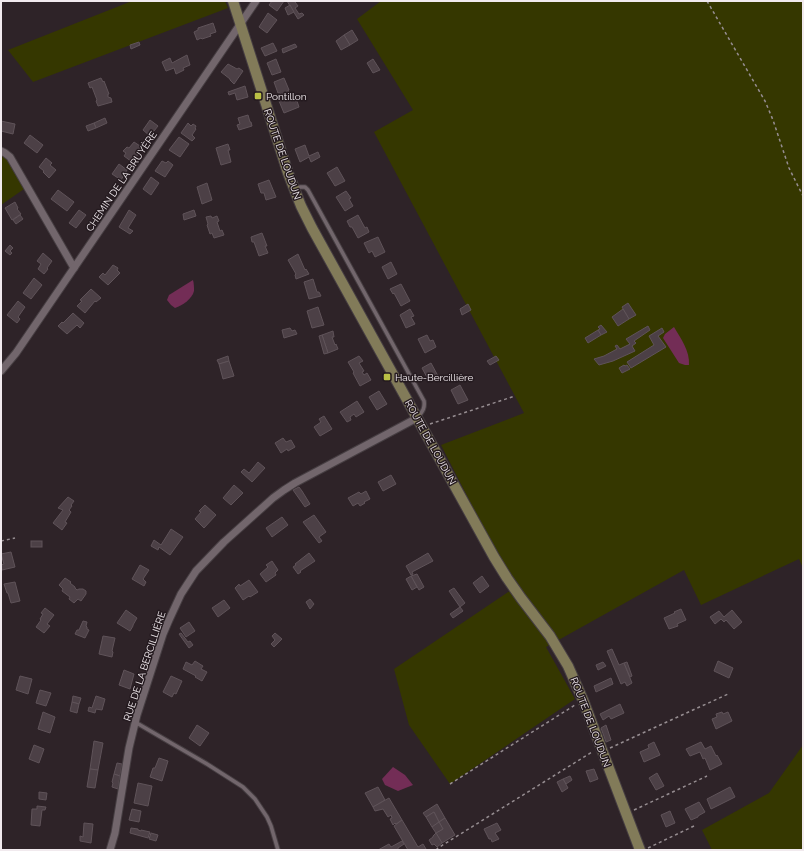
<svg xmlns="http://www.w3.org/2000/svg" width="804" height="851" viewBox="0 0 804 851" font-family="Raleway,sans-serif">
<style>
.green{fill:#353700}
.water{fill:#732d56}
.building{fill:#4c4046;stroke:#5f5359}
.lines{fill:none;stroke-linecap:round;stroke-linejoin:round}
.lane-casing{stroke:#463e42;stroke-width:5.5}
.street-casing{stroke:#463e42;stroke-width:9}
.secondary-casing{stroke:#463e42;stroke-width:12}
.path{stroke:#968d91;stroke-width:1.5;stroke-dasharray:3 3;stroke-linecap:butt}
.lane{stroke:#72666c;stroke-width:3.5}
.street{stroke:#72666c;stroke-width:7}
.secondary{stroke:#827b59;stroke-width:10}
.poi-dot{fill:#bac045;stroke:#241a1f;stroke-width:1.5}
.labels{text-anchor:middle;stroke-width:3;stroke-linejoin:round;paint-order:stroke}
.poi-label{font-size:10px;fill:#f1eaee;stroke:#241a1f;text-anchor:start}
.street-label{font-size:10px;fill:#f1eaee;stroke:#241a1f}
</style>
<rect width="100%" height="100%" fill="#2e2328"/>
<g class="green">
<path d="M 132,1 L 225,1 L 228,8 L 33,82 L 8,50 Z"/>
<path d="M 381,1 L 803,1 L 803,568 L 799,559 L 701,605 L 684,570 L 546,647 L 575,699 L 450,784 L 409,725 L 394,669 L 514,588 L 441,445 L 524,413 L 374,132 L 413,110 L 357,19 Z"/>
<path d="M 1,155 L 6,158 L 9,161 L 24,189 L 1,205 Z"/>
<path d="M 803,745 L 803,850 L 712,850 L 702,830 L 769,793 Z"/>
</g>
<g class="water">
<path d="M 193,280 C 194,284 194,287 194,291 C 192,299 183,305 175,308 L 171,305 L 167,300 L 169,295 Z"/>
<path d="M 674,327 C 681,339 690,351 689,365 L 685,365 L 679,363 L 663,338 L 665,334 Z"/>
<path d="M 393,767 L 405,775 L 413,785 L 398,791 L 385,785 L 382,779 Z"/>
</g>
<g class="building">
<path d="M 272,1 L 284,1 L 277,11 L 269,5 Z"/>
<path d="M 287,1 L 296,1 L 295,2 L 298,6 L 295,8 L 299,14 L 302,13 L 304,15 L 298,19 Z"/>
<path d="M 290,5 L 294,12 L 288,15 L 285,8 Z"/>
<path d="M 268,13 L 277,20 L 267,33 L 259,27 Z"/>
<path d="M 213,23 L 216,32 L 210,34 L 211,36 L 202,39 L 201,38 L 197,40 L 194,32 L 198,30 L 198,28 Z"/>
<path d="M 352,30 L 358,40 L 350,45 L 344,35 Z"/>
<path d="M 344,35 L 350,45 L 341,50 L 336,41 Z"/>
<path d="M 139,42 L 140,45 L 131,49 L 130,45 Z"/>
<path d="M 273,43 L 277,51 L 265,56 L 261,48 Z"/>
<path d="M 295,44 L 297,47 L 283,53 L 282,49 Z"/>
<path d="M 187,55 L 190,65 L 183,68 L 184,70 L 176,74 L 174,68 L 166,71 L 162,62 L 170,58 L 172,63 Z"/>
<path d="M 276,59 L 281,72 L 272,75 L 267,63 Z"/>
<path d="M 373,59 L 380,70 L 373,73 L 367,63 Z"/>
<path d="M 228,64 L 237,69 L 239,68 L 243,71 L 234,84 L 230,80 L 230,79 L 221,72 Z"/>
<path d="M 101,78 L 103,82 L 104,81 L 109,94 L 108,94 L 108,97 L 111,98 L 112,102 L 98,106 L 96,101 L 97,100 L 92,87 L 90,88 L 88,83 Z"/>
<path d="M 284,78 L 289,90 L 288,90 L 289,93 L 281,96 L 280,93 L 278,93 L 274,82 Z"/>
<path d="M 245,86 L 248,97 L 237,100 L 235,93 L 229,95 L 228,92 Z"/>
<path d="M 295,95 L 299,107 L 284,113 L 279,101 Z"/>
<path d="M 248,115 L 250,122 L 251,122 L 252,126 L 239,130 L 237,125 L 240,124 L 238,118 Z"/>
<path d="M 105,118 L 107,123 L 96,128 L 94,123 Z"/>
<path d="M 150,120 L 158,126 L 150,136 L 143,130 Z"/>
<path d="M 1,121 L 15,124 L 13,134 L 1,131 Z"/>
<path d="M 94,123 L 96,128 L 88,131 L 86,126 Z"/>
<path d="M 188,123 L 191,126 L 193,124 L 196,126 L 195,128 L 196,129 L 192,135 L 195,138 L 192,141 L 181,133 Z"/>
<path d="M 30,135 L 43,145 L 37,153 L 24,143 Z"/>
<path d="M 179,137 L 189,144 L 180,157 L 169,150 Z"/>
<path d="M 134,142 L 143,148 L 132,162 L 124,156 L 126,153 L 123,151 L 127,147 L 129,148 Z"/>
<path d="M 228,144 L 230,150 L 228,150 L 231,162 L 221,165 L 216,148 Z"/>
<path d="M 305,145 L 309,156 L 318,152 L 320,157 L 311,162 L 309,157 L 300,162 L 295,149 Z"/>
<path d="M 46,158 L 52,163 L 50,165 L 56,170 L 49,178 L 43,172 L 44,171 L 39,167 Z"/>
<path d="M 162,161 L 166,163 L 168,161 L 173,165 L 165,177 L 155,171 Z"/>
<path d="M 119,164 L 127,170 L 121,180 L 112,174 Z"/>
<path d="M 337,167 L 345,181 L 335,186 L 327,173 Z"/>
<path d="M 151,177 L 159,183 L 151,195 L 143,189 Z"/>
<path d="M 269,180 L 276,197 L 266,200 L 264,193 L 261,193 L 258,184 Z"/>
<path d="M 207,183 L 212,200 L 202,204 L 197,187 Z"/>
<path d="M 58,190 L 74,202 L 67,211 L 51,199 Z"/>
<path d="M 346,191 L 351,198 L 349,199 L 353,206 L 345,211 L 336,197 Z"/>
<path d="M 15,202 L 18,208 L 17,209 L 21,214 L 12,220 L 5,208 Z"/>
<path d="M 79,210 L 86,215 L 76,228 L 69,223 Z"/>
<path d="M 129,210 L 136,215 L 128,228 L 133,231 L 130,234 L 119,227 Z"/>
<path d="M 194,210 L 196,216 L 184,220 L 183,214 Z"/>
<path d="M 20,215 L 23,219 L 16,224 L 13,220 Z"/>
<path d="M 358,215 L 365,228 L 367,227 L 369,232 L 358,238 L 352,227 L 350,227 L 347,221 Z"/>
<path d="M 211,216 L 212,218 L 217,216 L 219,221 L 217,222 L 220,231 L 222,230 L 224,235 L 214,238 L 212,233 L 210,234 L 207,225 L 208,224 L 206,217 Z"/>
<path d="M 262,233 L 267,246 L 265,246 L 268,253 L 259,256 L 254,242 L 252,242 L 251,237 Z"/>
<path d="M 378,237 L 385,252 L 375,257 L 372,251 L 369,253 L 364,243 Z"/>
<path d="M 10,245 L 13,248 L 10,251 L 12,253 L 10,255 L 5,251 Z"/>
<path d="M 43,253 L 52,261 L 47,268 L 48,269 L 44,274 L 38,269 L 41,264 L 37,261 Z"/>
<path d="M 298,254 L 305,270 L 306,269 L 309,274 L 296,279 L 295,275 L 296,274 L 288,260 Z"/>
<path d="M 391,262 L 397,274 L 388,279 L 382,267 Z"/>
<path d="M 113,265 L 118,268 L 117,270 L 120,273 L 108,285 L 99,277 L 103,273 L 105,275 Z"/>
<path d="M 34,278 L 42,285 L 31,299 L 23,293 Z"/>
<path d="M 313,279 L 317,292 L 319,292 L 321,296 L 309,299 L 304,282 Z"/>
<path d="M 401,284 L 410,301 L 401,306 L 394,293 L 393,294 L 390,289 Z"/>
<path d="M 91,289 L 101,298 L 96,302 L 95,301 L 85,313 L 77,306 L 82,301 L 80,300 Z"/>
<path d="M 18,301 L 25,307 L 18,317 L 20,319 L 17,323 L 7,315 Z"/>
<path d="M 628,303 L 636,315 L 629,319 L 622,307 Z"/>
<path d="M 468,304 L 471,310 L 462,315 L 460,309 Z"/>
<path d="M 318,307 L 324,325 L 312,328 L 307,311 Z"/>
<path d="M 410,309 L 414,316 L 411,317 L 415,324 L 406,328 L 400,315 Z"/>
<path d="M 623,309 L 629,319 L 618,326 L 612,317 Z"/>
<path d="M 73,313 L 84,323 L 80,328 L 77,325 L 67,334 L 58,326 L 62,322 L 63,323 Z"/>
<path d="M 601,325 L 607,332 L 601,335 L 598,330 L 600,329 L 598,327 Z"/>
<path d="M 648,326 L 650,330 L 634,341 L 636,343 L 632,346 L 635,351 L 613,361 L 599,365 L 594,359 L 604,356 L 617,349 L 615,346 L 617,345 L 620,349 L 630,344 L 626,339 Z"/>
<path d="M 290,328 L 292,331 L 295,330 L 297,334 L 284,338 L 282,330 Z"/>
<path d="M 662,328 L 664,332 L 658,336 L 666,347 L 631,368 L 627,362 L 654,345 L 649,336 Z"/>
<path d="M 598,330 L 601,335 L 588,343 L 585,338 Z"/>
<path d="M 333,331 L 334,337 L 332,337 L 335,345 L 336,344 L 338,349 L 328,353 L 322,335 Z"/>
<path d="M 322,335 L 328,353 L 324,354 L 319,336 Z"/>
<path d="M 427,335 L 430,341 L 433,340 L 436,347 L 425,353 L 418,339 Z"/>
<path d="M 228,356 L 229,361 L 219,364 L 217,360 Z"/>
<path d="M 359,356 L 363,361 L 359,363 L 364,371 L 362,372 L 364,375 L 367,373 L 371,380 L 360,386 L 353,373 L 354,372 L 348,362 Z"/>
<path d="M 496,356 L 499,360 L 490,365 L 487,361 Z"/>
<path d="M 229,361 L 234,376 L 223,379 L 219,364 Z"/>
<path d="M 431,363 L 438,376 L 429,381 L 422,368 Z"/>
<path d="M 624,365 L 625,366 L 627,365 L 630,369 L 622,373 L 619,368 Z"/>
<path d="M 460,385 L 468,400 L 458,404 L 451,390 Z"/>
<path d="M 379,391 L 387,404 L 377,410 L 369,397 Z"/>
<path d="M 357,401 L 364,412 L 356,417 L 354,414 L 350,417 L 351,420 L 347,422 L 340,412 Z"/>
<path d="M 324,416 L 332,429 L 320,436 L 314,427 L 321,422 L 319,419 Z"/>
<path d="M 283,438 L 286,442 L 291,440 L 295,447 L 288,451 L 287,449 L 281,453 L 275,443 Z"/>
<path d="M 258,462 L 265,468 L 252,482 L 241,472 L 244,469 L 249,473 Z"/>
<path d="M 391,475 L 396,484 L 383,491 L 378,482 Z"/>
<path d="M 234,485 L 243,493 L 231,505 L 223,498 Z"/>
<path d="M 299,487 L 302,491 L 310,504 L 305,507 L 293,490 Z"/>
<path d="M 366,491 L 370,499 L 364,502 L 365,503 L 360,506 L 358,503 L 353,506 L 348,498 L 359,492 L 361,494 Z"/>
<path d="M 68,497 L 74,501 L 71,505 L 72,506 L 69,510 L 71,512 L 65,522 L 67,523 L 62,530 L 53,523 L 63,510 L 58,508 Z"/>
<path d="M 205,505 L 216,515 L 204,528 L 195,519 L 201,512 L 199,511 Z"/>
<path d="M 314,515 L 326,532 L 319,537 L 322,541 L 319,543 L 303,522 Z"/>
<path d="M 282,517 L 288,525 L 272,537 L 266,528 Z"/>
<path d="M 171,529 L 183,537 L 170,555 L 159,547 L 158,550 L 151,546 L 154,540 L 161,545 Z"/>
<rect x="31" y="541" width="11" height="6"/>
<path d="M 11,552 L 15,567 L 2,570 L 1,565 L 4,564 L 1,554 Z"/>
<path d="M 309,553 L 315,561 L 300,571 L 301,572 L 298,574 L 293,567 L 296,565 L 295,564 Z"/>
<path d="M 428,553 L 433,561 L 412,572 L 413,574 L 411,575 L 406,566 Z"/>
<path d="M 272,561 L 278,570 L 275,573 L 276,575 L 266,582 L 260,574 L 268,567 L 266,565 Z"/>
<path d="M 140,565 L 149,570 L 143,579 L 146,582 L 144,586 L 132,579 Z"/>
<path d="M 417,574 L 424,587 L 419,590 L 411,576 Z"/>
<path d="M 411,576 L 417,587 L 412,590 L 406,579 Z"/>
<path d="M 482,576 L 489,586 L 480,593 L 473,583 Z"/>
<path d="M 65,578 L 71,582 L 70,583 L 75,587 L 75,588 L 77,590 L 79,589 L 83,589 L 86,591 L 86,594 L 81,601 L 78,599 L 74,603 L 69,599 L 70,597 L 62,591 L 63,589 L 59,585 Z"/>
<path d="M 249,580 L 258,592 L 250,597 L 249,596 L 243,600 L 235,588 L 239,584 L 240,586 Z"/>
<path d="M 15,582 L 20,601 L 11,603 L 8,593 L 7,593 L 4,584 Z"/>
<path d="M 454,588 L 465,603 L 460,607 L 449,591 Z"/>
<path d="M 310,599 L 314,604 L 310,609 L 306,602 Z"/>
<path d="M 224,600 L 230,608 L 218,617 L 212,608 Z"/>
<path d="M 460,607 L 463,611 L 453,618 L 450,614 Z"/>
<path d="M 45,608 L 54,615 L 47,624 L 50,626 L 44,633 L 36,627 L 41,620 L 40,619 L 43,614 L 41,613 Z"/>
<path d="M 681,609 L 686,620 L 677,624 L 678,626 L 669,629 L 664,618 L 675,613 L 674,612 Z"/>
<path d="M 126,610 L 137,618 L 133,625 L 133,626 L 130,631 L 117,623 Z"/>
<path d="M 732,610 L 742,622 L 734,629 L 726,620 L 724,622 L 721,619 L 715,624 L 710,617 L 719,611 L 724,617 Z"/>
<path d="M 83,621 L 87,622 L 86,626 L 87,627 L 87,629 L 89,630 L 85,638 L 75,634 L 77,630 L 79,630 Z"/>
<path d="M 189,622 L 195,631 L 186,637 L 180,628 Z"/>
<path d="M 181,633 L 188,642 L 190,641 L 193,645 L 189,648 L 179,634 Z"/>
<path d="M 275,633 L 282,639 L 274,647 L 271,644 L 275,640 L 272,636 Z"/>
<path d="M 103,636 L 115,638 L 112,651 L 113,652 L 112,657 L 99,654 Z"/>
<path d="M 612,649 L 619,665 L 624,663 L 632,683 L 627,686 L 625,682 L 621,684 L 607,651 Z"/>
<path d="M 195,661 L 203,666 L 201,669 L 207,672 L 202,681 L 195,677 L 196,676 L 183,669 L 186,662 L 192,665 Z"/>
<path d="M 718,661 L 733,668 L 729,678 L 714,671 Z"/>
<path d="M 603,662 L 606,666 L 598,670 L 596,665 Z"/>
<path d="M 627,662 L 632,676 L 630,677 L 624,663 Z"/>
<path d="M 124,670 L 134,674 L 130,689 L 119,685 Z"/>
<path d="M 20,676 L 32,679 L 28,694 L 16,690 Z"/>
<path d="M 171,676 L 182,681 L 176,694 L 174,693 L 172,697 L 163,692 Z"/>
<path d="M 611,678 L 613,684 L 596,692 L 594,686 Z"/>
<path d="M 40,690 L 51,693 L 46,706 L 36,703 Z"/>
<path d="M 73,696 L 81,698 L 79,704 L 72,702 Z"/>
<path d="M 96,696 L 105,699 L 102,710 L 96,709 L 95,713 L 88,711 L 89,707 L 92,708 Z"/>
<path d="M 72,702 L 79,704 L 77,713 L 70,711 Z"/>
<path d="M 620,704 L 624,713 L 611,719 L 609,716 L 603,720 L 600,714 Z"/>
<path d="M 43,712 L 55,717 L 50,733 L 38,729 Z"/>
<path d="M 722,712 L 723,714 L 728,712 L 732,721 L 716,729 L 712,719 L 717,717 L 716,714 Z"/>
<path d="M 197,725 L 209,733 L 200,746 L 189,738 Z"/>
<path d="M 606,725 L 611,740 L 606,742 L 601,728 Z"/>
<path d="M 94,741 L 103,743 L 98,770 L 90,769 Z"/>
<path d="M 654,742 L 660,755 L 644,762 L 640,752 L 649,748 L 648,745 Z"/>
<path d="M 701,742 L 705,749 L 711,746 L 716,756 L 717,755 L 722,764 L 710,770 L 705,758 L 703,759 L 700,752 L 690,756 L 686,749 Z"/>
<path d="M 34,745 L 44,749 L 39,763 L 29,759 Z"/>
<path d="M 159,758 L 168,761 L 162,781 L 150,777 L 153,768 L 155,768 Z"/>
<path d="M 117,763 L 122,764 L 120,776 L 114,774 Z"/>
<path d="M 90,769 L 98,770 L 95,788 L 87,787 Z"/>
<path d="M 594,769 L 598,779 L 590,782 L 586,771 Z"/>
<path d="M 657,773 L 664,786 L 656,790 L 649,778 Z"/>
<path d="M 114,774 L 120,776 L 118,789 L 112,787 L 113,783 L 112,782 Z"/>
<path d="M 570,776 L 572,780 L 566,784 L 563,779 Z"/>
<path d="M 563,779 L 568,788 L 562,792 L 557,782 Z"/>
<path d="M 138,783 L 152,786 L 148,806 L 134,803 Z"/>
<path d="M 378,787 L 385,800 L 373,807 L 365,793 Z"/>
<path d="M 730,787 L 735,797 L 711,809 L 707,799 Z"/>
<path d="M 39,792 L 47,793 L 46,800 L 39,799 Z"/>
<path d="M 389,798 L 402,820 L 396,824 L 395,823 L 393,825 L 390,819 L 392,818 L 391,815 L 388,817 L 383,809 L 375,811 L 373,807 Z"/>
<path d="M 699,802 L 705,812 L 698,816 L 698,817 L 691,820 L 685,809 Z"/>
<path d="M 437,804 L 445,818 L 439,822 L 434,812 L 426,817 L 423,813 Z"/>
<path d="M 37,806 L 46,807 L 45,810 L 42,810 L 40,826 L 31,825 L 32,809 L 37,809 Z"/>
<path d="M 132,809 L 141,811 L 139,822 L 129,820 Z"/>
<path d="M 670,811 L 675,823 L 666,827 L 661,815 Z"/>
<path d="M 434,812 L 439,822 L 432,827 L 426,817 Z"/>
<path d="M 445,818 L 455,835 L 442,843 L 436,833 L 443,829 L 439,822 Z"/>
<path d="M 402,820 L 418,847 L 423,844 L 426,849 L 424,850 L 408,850 L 394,826 Z"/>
<path d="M 439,822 L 443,829 L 436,833 L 432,827 Z"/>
<path d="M 84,823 L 93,824 L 91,843 L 80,841 L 80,836 L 83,837 Z"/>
<path d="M 497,823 L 501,830 L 495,833 L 499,839 L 492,842 L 491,839 L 489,839 L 484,829 Z"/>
<path d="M 131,828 L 138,829 L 138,830 L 141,831 L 141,830 L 150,832 L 148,838 L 130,833 Z"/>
<path d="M 151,833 L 158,835 L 156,841 L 149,839 Z"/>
<path d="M 436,833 L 442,843 L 437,847 L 434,844 L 432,845 L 429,840 L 433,837 L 433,836 Z"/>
<path d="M 402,841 L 404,844 L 398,848 L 398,849 L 397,850 L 378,850 L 389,844 L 391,847 Z"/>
</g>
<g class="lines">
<g class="lane-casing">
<g id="lane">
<path d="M 295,189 L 300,187 L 305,187 L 308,190 L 424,401 C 425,408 423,411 418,417"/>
<path d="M 135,722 L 207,764 L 243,787 L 255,799 L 267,817 L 271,826 L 278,850"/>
</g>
</g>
<g class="street-casing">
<g id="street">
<path d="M 1,151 L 5,153 L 10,157 L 74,268"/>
<path d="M 1,371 L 16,353 L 256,1"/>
<path d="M 110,850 L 115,833 L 129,748 L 137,715 L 163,634 L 169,620 L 181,594 L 196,571 L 224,542 L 273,498 L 284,490 L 295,483 L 417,418"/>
</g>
</g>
<g class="secondary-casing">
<path id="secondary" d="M 233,1 L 288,173 L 301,206 L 312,228 L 494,557 L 507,578 L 521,598 L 550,636 L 568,666 L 583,700 L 640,850"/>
</g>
<g class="path">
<path d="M 707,1 L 765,101 L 773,120 L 789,168 L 803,196"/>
<path d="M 430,424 L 515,396"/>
<path d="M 1,541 L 15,538"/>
<path d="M 610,748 L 728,694"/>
<path d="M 450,784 L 575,705"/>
<path d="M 634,810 L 707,776"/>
<path d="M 648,848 L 694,826"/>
<path d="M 436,850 L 438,848 L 592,752"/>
</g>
<use href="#lane" class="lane"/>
<use href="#street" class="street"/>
<use href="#secondary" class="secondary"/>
</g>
<g class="poi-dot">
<rect x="254" y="92" width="8" height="8" rx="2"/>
<rect x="383" y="373" width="8" height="8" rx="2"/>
</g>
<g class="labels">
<g class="poi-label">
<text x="266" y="100">Pontillon</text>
<text x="395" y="381">Haute-Bercillière</text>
</g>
<g class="street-label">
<text transform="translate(283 154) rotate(71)" y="4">ROUTE DE LOUDUN</text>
<text transform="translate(121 181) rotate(-56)" y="4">CHEMIN DE LA BRUYÈRE</text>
<text transform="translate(431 442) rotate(61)" y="4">ROUTE DE LOUDUN</text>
<text transform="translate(144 666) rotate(-72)" y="4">RUE DE LA BERCILLIÈRE</text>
<text transform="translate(591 722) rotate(69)" y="4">ROUTE DE LOUDUN</text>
</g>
</g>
<rect width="804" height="851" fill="none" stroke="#f1eaee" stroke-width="4"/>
</svg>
